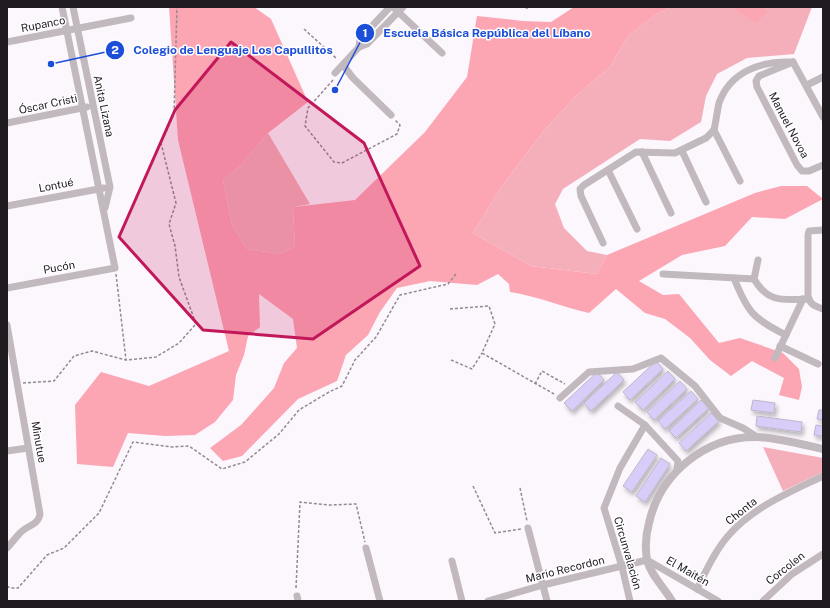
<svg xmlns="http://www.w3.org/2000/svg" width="830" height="608" viewBox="0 0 830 608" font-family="'Public Sans',sans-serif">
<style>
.green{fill:#f5afba}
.forest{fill:#fca5b3}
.building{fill:#d8ccf8;stroke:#bcb7ca;filter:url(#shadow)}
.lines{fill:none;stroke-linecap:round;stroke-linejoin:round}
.path{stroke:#908a91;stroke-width:1.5;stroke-dasharray:3 2;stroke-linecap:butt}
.minor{stroke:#c2b9be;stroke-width:7}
.tertiary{stroke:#c2b9be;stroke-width:8}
.marked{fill:#c2185b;fill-opacity:0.2;stroke:#c2185b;stroke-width:3;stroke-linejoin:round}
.labels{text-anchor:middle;stroke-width:3;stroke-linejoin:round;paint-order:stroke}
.street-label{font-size:11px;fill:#201b21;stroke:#fff}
.leader{fill:none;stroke:#1d4ed8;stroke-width:1.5}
.callout-dot{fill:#1d4ed8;stroke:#fff;stroke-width:1.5}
.mark-label{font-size:12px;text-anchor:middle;font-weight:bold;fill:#fff}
.callout-label{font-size:12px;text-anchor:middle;font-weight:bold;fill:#1d4ed8;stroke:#fff;stroke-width:3;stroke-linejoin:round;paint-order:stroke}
</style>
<defs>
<filter id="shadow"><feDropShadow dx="2" dy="3.5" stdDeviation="2" flood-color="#0004"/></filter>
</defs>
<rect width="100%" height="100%" fill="#fcf6fd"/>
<g class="green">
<path d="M 671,7 L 730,7 L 756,22 L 767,11 L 764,7 L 812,7 L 794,54 L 747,58 L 717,74 L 706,96 L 701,122 L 670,141 L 640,139 L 563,189 L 555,204 L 564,228 L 587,251 L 607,255 L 597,274 L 531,266 L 473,233 L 502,186 L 546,128 L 577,95 L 610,67 L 628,36 L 657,14 Z"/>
<path d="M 268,133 L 310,204 L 293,207 L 295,247 L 279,254 L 247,249 L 232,225 L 223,180 L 240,166 Z"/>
<path d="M 763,447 L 823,458 L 823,472 L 783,491 Z"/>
</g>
<g class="forest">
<path d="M 169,7 L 254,7 L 271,19 L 308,102 L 268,133 L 240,166 L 223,180 L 232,225 L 247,249 L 279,254 L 295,247 L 293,207 L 355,200 L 425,132 L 467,77 L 477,16 L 523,21 L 551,22 L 574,7 L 671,7 L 657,14 L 628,36 L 610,67 L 577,95 L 546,128 L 502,186 L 473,233 L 531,266 L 597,274 L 607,255 L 755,193 L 781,186 L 807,186 L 823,199 L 785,219 L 752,217 L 725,246 L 682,255 L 639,281 L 663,295 L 679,294 L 719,343 L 740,338 L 783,353 L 799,369 L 802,387 L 799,400 L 779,395 L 784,378 L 752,361 L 731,376 L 710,360 L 690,338 L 665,319 L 645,313 L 616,289 L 589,313 C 562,307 537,296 510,292 L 509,284 L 498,274 L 477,285 L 430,281 L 397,288 L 380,312 L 368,335 L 346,355 L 337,381 L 298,399 L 242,456 L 223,461 L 210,448 L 241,425 L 274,388 L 284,363 L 297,348 L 293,319 L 259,294 L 260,327 L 248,336 L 244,355 L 236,375 L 233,400 L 215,422 L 195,435 L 165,436 L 128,433 L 113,467 L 77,464 L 75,405 L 101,372 L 149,386 L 229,351 L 178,140 Z"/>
<path d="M 730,7 L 764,7 L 768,11 L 756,23 Z"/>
</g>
<g class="building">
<path d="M 656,361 L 663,369 L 630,400 L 623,392 Z"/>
<path d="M 668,371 L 675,379 L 643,410 L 635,402 Z"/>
<path d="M 597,372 L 604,380 L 572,411 L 564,403 Z"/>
<path d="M 617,372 L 624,380 L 591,411 L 584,403 Z"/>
<path d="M 680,381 L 687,389 L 654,420 L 647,412 Z"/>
<path d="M 691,391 L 698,399 L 665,429 L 658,421 Z"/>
<path d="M 701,400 L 709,408 L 676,438 L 669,431 Z"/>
<path d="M 753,400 L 775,403 L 774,413 L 751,410 Z"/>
<path d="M 819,410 L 823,410 L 823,420 L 817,419 Z"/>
<path d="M 711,413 L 719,421 L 686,451 L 679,443 Z"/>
<path d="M 757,416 L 802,422 L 801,432 L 756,426 Z"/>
<path d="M 816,425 L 823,426 L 823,436 L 814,435 Z"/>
<path d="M 648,449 L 657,455 L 632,492 L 623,486 Z"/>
<path d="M 661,458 L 670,464 L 645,502 L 636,496 Z"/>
</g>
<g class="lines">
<g class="path">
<path d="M 525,7 L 528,9"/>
<path d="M 304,29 L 337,59"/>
<path d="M 333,80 L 308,108 L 305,126 L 334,162 L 342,163 L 397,134 L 400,125 L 395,120"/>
<path d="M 116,274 L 126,360"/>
<path d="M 450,309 L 489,306 L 495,324 L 482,353 L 554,394"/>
<path d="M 451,360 L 472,369 L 482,353"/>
<path d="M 23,383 L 54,381 L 74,356 L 92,351 L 126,360 L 156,357 L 179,343 L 196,324 L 179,277 L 175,246 L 169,224 L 176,203 L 161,143 L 174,114 L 177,7"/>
<path d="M 535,384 L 542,371 L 565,384"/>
<path d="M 473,486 L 495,533 L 521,529"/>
<path d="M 520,488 L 527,521"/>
<path d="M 7,586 L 10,588 L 18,588 L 47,555 L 64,548 L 99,513 L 133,442 L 172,447 L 189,446 L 222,469 L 245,462 L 279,434 L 299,410 L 329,392 L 342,386 L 355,360 L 376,337 L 400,295 L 448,284 L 456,274"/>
<path d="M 296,588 L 300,502 L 329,505 L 356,504 L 365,542"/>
</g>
<g class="minor">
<path d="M 73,7 L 110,187 L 105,208"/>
<path d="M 393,7 L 442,53"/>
<path d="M 7,42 L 131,18"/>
<path d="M 359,47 L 360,39 L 390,7"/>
<path d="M 793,62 L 759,76 L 756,81 L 757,87 L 797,165 L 802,171 L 809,171 L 823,165"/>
<path d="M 793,62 L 823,117"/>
<path d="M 343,65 L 353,78 L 391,115"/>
<path d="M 335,73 L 359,47 L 367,44 L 403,7"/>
<path d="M 807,85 L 823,77"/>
<path d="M 7,123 L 87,107"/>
<path d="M 714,130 C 716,121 717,112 719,103 C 730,72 760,61 791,62"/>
<path d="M 714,130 L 740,181"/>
<path d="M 682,151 L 706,202"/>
<path d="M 642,152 L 671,213"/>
<path d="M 608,170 L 637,229"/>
<path d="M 7,206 L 104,188"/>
<path d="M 823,230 L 809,231 L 808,235 L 808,296 C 810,305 815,306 823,309"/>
<path d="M 603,243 L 581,196 L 580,189 L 584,185 L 636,152 L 675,153 L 706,138 L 714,130"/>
<path d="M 758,260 L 754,279 C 768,303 783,300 809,299"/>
<path d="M 663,274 L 754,279"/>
<path d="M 734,278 C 747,311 753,319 786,335"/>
<path d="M 7,288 L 115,268 L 62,7"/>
<path d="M 7,325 L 40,514 C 38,526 27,525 20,533 C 15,538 12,543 7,548"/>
<path d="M 780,346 L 818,364"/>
<path d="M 775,358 L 803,299"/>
<path d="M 560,398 L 589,372 L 633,369 L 661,358 L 695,386 L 720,418 L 743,428 L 757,437"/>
<path d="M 618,406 L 645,425 L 678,461 L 677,470"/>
<path d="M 7,451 L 28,448"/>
<path d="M 528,528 L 547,601"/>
<path d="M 366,548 L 380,601"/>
<path d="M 452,561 L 462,601"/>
<path d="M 697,589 C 706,571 715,551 728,536 C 753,507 790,492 823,476"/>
<path d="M 297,596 L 298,601"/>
<path d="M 488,601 L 543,585 L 647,560 L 718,601"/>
<path d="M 630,601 L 622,567 L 604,508 L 620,468 L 645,425"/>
<path d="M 763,601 L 792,574 L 823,554"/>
</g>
<path class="tertiary" d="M 672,601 C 664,587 651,576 647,560 C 645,548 646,534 649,523 C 660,474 705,436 757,437 C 774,437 805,445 823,449"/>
</g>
<path class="marked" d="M 231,42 L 364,143 L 420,266 L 313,339 L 203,330 L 119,237 L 175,110 Z"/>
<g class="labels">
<g class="street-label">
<text transform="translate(43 24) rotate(-11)" y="4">Rupanco</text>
<text transform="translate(48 104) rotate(-12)" y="4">Óscar Cristi</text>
<text transform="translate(104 106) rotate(78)" y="4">Anita Lizana</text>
<text transform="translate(789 125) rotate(62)" y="4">Manuel Novoa</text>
<text transform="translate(56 185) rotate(-11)" y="4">Lontué</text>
<text transform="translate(59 267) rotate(-10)" y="4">Pucón</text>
<text transform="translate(39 442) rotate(80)" y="4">Minutue</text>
<text transform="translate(741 511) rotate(-39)" y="4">Chonta</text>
<text transform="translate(628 553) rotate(74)" y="4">Circunvalación</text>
<text transform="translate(785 568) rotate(-38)" y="4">Corcolen</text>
<text transform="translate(565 569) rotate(-14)" y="4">Mario Recordon</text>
<text transform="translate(688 571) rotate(30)" y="4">El Maitén</text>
</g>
</g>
<path class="leader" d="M335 90L365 33M51 64L115 50"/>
<g class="callout-dot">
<circle cx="335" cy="90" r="4"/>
<circle cx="51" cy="64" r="4"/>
<circle cx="365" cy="33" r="10"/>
<circle cx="115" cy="50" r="10"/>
</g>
<g class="mark-label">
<text x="365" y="37">1</text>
<text x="115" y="54">2</text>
</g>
<g class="callout-label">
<text x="487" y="37">Escuela Básica República del Líbano</text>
<text x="233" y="54">Colegio de Lenguaje Los Capullitos</text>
</g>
<rect width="830" height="608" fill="none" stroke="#201b21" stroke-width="16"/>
</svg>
